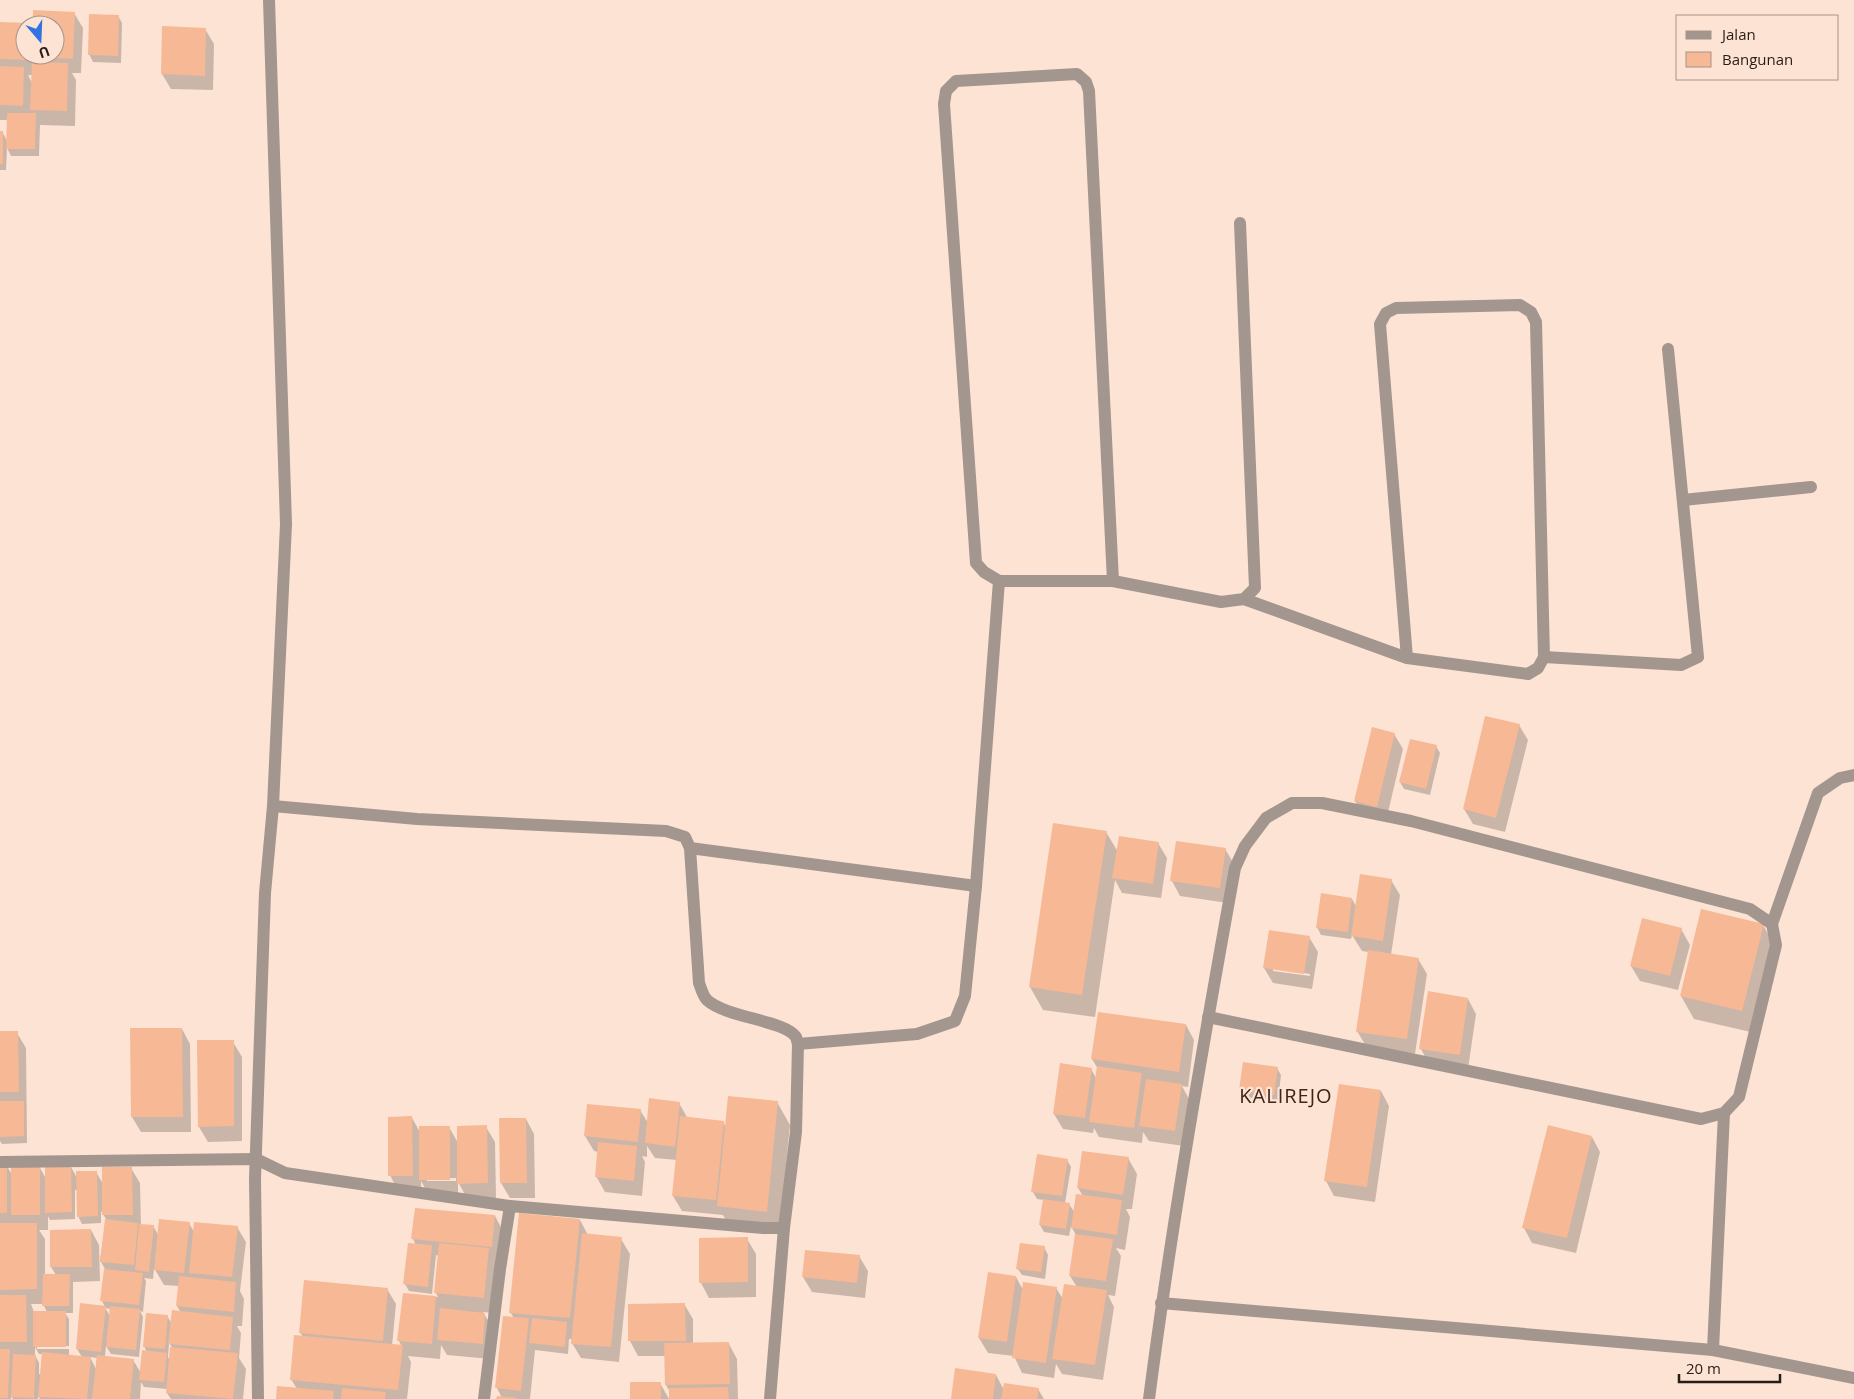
<svg xmlns="http://www.w3.org/2000/svg" width="1854" height="1399" viewBox="0 0 1854 1399" font-family="'Open Sans',sans-serif">
<style>
.shadow{fill:#0003;fill-rule:evenodd}
.building{fill:#f6b895}
.lines{fill:none;stroke-linecap:round;stroke-linejoin:round}
.street{stroke:#a3968e;stroke-width:12}
.labels{text-anchor:middle;stroke-width:4.5;stroke-linejoin:round;paint-order:stroke}
.quarter-label{font-size:20px;letter-spacing:1px;fill:#3d2517;stroke:#fde3d4}
</style>
<rect width="100%" height="100%" fill="#fde3d4"/>
<g class="shadow">
<path d="M 74,13 L 83,28 L 81,73 L 72,73 L 76,80 L 75,126 L 40,125 L 39,156 L 11,156 L 7,148 L 6,170 L 0,170 L 0,132 L 3,133 L 7,141 L 8,120 L 0,120 L 0,23 L 29,24 L 29,25 L 25,25 L 25,55 L 55,55 L 55,25 L 34,25 ZM 28,75 L 32,75 L 32,83 Z"/>
<path d="M 118,16 L 122,23 L 121,63 L 93,62 L 89,54 Z"/>
<path d="M 205,29 L 214,44 L 213,90 L 171,89 L 162,74 Z"/>
<path d="M 1519,725 L 1528,740 L 1505,832 L 1473,824 L 1464,809 Z"/>
<path d="M 1394,734 L 1403,749 L 1386,821 L 1364,816 L 1355,801 Z"/>
<path d="M 1436,746 L 1440,753 L 1430,795 L 1404,789 L 1400,782 Z"/>
<path d="M 1106,832 L 1118,852 L 1158,843 L 1167,858 L 1161,898 L 1122,893 L 1115,880 L 1095,1017 L 1043,1010 L 1030,987 Z"/>
<path d="M 1225,849 L 1234,864 L 1228,903 L 1180,896 L 1172,881 Z"/>
<path d="M 1391,880 L 1400,895 L 1391,955 L 1418,959 L 1427,974 L 1415,1054 L 1366,1046 L 1357,1031 L 1369,952 L 1362,951 L 1352,935 L 1351,939 L 1321,935 L 1317,927 L 1352,899 L 1357,908 Z"/>
<path d="M 1763,925 L 1776,948 L 1755,1033 L 1694,1019 L 1681,996 Z"/>
<path d="M 1681,929 L 1690,945 L 1678,990 L 1640,981 L 1631,966 Z"/>
<path d="M 1309,937 L 1318,952 L 1312,989 L 1273,983 L 1264,968 ZM 1273,968 L 1310,974 L 1310,976 L 1273,971 Z"/>
<path d="M 1468,999 L 1476,1014 L 1468,1069 L 1429,1064 L 1421,1049 Z"/>
<path d="M 1186,1025 L 1194,1040 L 1188,1087 L 1182,1086 L 1190,1101 L 1184,1146 L 1149,1141 L 1143,1132 L 1142,1143 L 1099,1137 L 1094,1128 L 1093,1133 L 1063,1129 L 1054,1114 L 1091,1069 L 1096,1078 L 1098,1069 L 1092,1059 Z"/>
<path d="M 182,1029 L 190,1044 L 191,1132 L 141,1132 L 132,1117 Z"/>
<path d="M 0,1033 L 17,1033 L 26,1048 L 27,1143 L 2,1144 L 0,1141 Z"/>
<path d="M 233,1042 L 242,1057 L 242,1141 L 208,1142 L 199,1127 Z"/>
<path d="M 1277,1068 L 1281,1075 L 1278,1102 L 1244,1097 L 1240,1090 Z"/>
<path d="M 1381,1091 L 1389,1106 L 1375,1202 L 1334,1196 L 1326,1181 Z"/>
<path d="M 777,1102 L 790,1125 L 779,1234 L 731,1229 L 723,1215 L 682,1211 L 673,1196 L 677,1160 L 655,1158 L 647,1146 L 647,1157 L 642,1156 L 645,1162 L 642,1196 L 605,1192 L 596,1176 L 598,1152 L 594,1151 L 585,1136 L 588,1105 L 640,1110 L 648,1123 L 679,1103 L 688,1119 L 723,1122 L 726,1127 Z"/>
<path d="M 412,1118 L 420,1132 L 449,1127 L 458,1143 L 486,1127 L 495,1142 L 496,1198 L 467,1198 L 458,1182 L 458,1194 L 429,1195 L 421,1181 L 421,1191 L 398,1191 L 390,1175 ZM 456,1178 L 456,1181 L 427,1181 L 427,1179 Z"/>
<path d="M 526,1119 L 534,1134 L 535,1198 L 510,1198 L 501,1183 Z"/>
<path d="M 1592,1137 L 1600,1152 L 1576,1253 L 1532,1243 L 1524,1228 Z"/>
<path d="M 1128,1158 L 1137,1174 L 1132,1209 L 1126,1209 L 1130,1217 L 1125,1250 L 1116,1248 L 1121,1256 L 1115,1296 L 1108,1295 L 1114,1307 L 1103,1380 L 1062,1374 L 1056,1364 L 1054,1378 L 1022,1373 L 1014,1356 L 988,1353 L 979,1338 L 1016,1277 L 1023,1290 L 1056,1288 L 1063,1299 L 1077,1287 L 1070,1276 L 1076,1235 L 1071,1226 L 1069,1236 L 1044,1232 L 1040,1225 L 1044,1200 L 1037,1199 L 1033,1192 L 1067,1160 L 1071,1167 L 1065,1203 L 1069,1204 L 1075,1213 L 1083,1196 L 1078,1188 Z"/>
<path d="M 0,1166 L 7,1166 L 12,1175 L 39,1166 L 46,1179 L 71,1167 L 77,1178 L 96,1172 L 103,1184 L 131,1168 L 140,1183 L 141,1225 L 153,1226 L 159,1236 L 189,1223 L 194,1232 L 237,1227 L 246,1242 L 240,1291 L 244,1299 L 242,1326 L 237,1326 L 241,1333 L 239,1358 L 246,1369 L 243,1399 L 171,1399 L 167,1393 L 167,1389 L 144,1387 L 141,1382 L 140,1399 L 40,1399 L 38,1396 L 38,1399 L 13,1399 L 11,1396 L 11,1399 L 0,1399 ZM 75,1190 L 77,1190 L 78,1216 L 82,1224 L 101,1223 L 101,1211 L 106,1219 L 100,1260 L 106,1271 L 102,1301 L 105,1307 L 81,1305 L 77,1349 L 82,1357 L 69,1356 L 69,1349 L 37,1349 L 37,1346 L 69,1346 L 69,1319 L 65,1313 L 73,1313 L 73,1282 L 100,1281 L 99,1245 L 91,1230 L 51,1267 L 56,1275 L 45,1275 L 45,1239 L 39,1230 L 48,1230 L 48,1216 L 50,1220 L 75,1219 ZM 154,1268 L 164,1285 L 179,1286 L 177,1306 L 181,1313 L 172,1324 L 167,1316 L 144,1346 L 147,1352 L 141,1373 L 133,1360 L 105,1357 L 106,1346 L 111,1354 L 139,1357 L 143,1317 L 140,1311 L 143,1312 L 146,1281 L 144,1278 L 153,1279 ZM 31,1304 L 43,1304 L 47,1312 L 34,1312 ZM 105,1308 L 111,1309 L 110,1316 ZM 169,1343 L 172,1347 L 170,1361 L 168,1357 ZM 35,1347 L 39,1354 L 43,1354 L 41,1375 L 39,1374 L 39,1363 L 35,1355 ZM 90,1357 L 97,1358 L 96,1369 Z"/>
<path d="M 495,1216 L 503,1231 L 492,1313 L 483,1312 L 493,1329 L 491,1359 L 447,1355 L 441,1345 L 440,1359 L 408,1356 L 411,1362 L 407,1399 L 277,1399 L 297,1389 L 291,1379 L 303,1337 L 300,1332 L 387,1289 L 396,1304 L 392,1346 L 402,1347 L 399,1341 L 404,1294 L 438,1297 L 436,1293 L 439,1256 L 436,1255 L 432,1294 L 409,1291 L 405,1284 L 416,1245 L 413,1239 Z"/>
<path d="M 580,1220 L 588,1235 L 621,1239 L 630,1254 L 619,1362 L 581,1358 L 572,1343 L 572,1339 L 569,1339 L 568,1354 L 535,1350 L 530,1399 L 498,1399 L 502,1398 L 497,1388 L 514,1318 L 510,1312 Z"/>
<path d="M 747,1239 L 756,1254 L 756,1297 L 709,1298 L 701,1283 Z"/>
<path d="M 1044,1247 L 1048,1255 L 1045,1279 L 1022,1275 L 1017,1268 Z"/>
<path d="M 806,1251 L 859,1256 L 868,1271 L 865,1298 L 812,1292 L 803,1277 Z"/>
<path d="M 684,1304 L 693,1319 L 693,1344 L 729,1344 L 737,1359 L 738,1399 L 670,1399 L 670,1392 L 666,1385 L 665,1356 L 638,1356 L 630,1341 L 629,1305 Z"/>
<path d="M 996,1375 L 1004,1390 L 1038,1389 L 1044,1399 L 952,1399 Z"/>
<path d="M 660,1383 L 669,1399 L 631,1399 Z"/>
</g>
<g class="building">
<path d="M 33,10 L 75,12 L 73,59 L 32,57 L 32,55 L 55,55 L 55,25 L 33,25 Z"/>
<path d="M 89,14 L 119,15 L 118,56 L 88,55 Z"/>
<path d="M 0,22 L 29,23 L 29,25 L 25,25 L 25,55 L 28,55 L 28,60 L 0,59 Z"/>
<path d="M 162,26 L 206,28 L 205,76 L 161,74 Z"/>
<path d="M 32,62 L 68,63 L 67,111 L 30,110 Z"/>
<path d="M 0,66 L 24,67 L 23,106 L 0,105 Z"/>
<path d="M 7,113 L 36,113 L 35,149 L 6,149 Z"/>
<rect x="0" y="131" width="3" height="33"/>
<path d="M 1485,716 L 1520,724 L 1496,818 L 1463,809 Z"/>
<path d="M 1372,727 L 1395,733 L 1377,807 L 1354,801 Z"/>
<path d="M 1410,739 L 1437,745 L 1426,789 L 1399,782 Z"/>
<path d="M 1053,823 L 1107,831 L 1082,995 L 1029,987 Z"/>
<path d="M 1119,836 L 1159,842 L 1153,884 L 1112,878 Z"/>
<path d="M 1176,841 L 1226,848 L 1220,888 L 1170,881 Z"/>
<path d="M 1360,874 L 1392,879 L 1383,941 L 1351,936 Z"/>
<path d="M 1321,893 L 1352,898 L 1348,932 L 1316,928 Z"/>
<path d="M 1701,909 L 1764,924 L 1742,1011 L 1680,996 Z"/>
<path d="M 1642,918 L 1682,928 L 1670,976 L 1630,966 Z"/>
<path d="M 1269,930 L 1310,936 L 1304,974 L 1263,968 Z"/>
<path d="M 1368,950 L 1419,958 L 1407,1039 L 1356,1032 Z"/>
<path d="M 1428,991 L 1468,998 L 1460,1055 L 1419,1049 Z"/>
<path d="M 1098,1012 L 1186,1024 L 1179,1072 L 1091,1059 Z"/>
<path d="M 130,1028 L 182,1028 L 183,1117 L 131,1117 Z"/>
<path d="M 0,1031 L 18,1031 L 19,1092 L 0,1092 Z"/>
<path d="M 197,1040 L 234,1040 L 234,1126 L 198,1127 Z"/>
<path d="M 1243,1062 L 1278,1067 L 1274,1095 L 1239,1090 Z"/>
<path d="M 1060,1063 L 1092,1068 L 1085,1118 L 1053,1114 Z"/>
<path d="M 1097,1066 L 1142,1073 L 1134,1128 L 1089,1122 Z"/>
<path d="M 1146,1079 L 1182,1084 L 1175,1131 L 1139,1126 Z"/>
<path d="M 1339,1084 L 1381,1090 L 1367,1187 L 1324,1181 Z"/>
<path d="M 728,1096 L 778,1101 L 767,1212 L 717,1206 Z"/>
<path d="M 649,1098 L 680,1102 L 675,1147 L 645,1143 Z"/>
<path d="M 0,1101 L 24,1101 L 24,1136 L 0,1137 Z"/>
<path d="M 587,1104 L 641,1109 L 638,1142 L 584,1136 Z"/>
<path d="M 412,1116 L 413,1176 L 388,1176 L 388,1117 Z"/>
<path d="M 680,1116 L 724,1121 L 716,1200 L 672,1196 Z"/>
<path d="M 499,1118 L 526,1118 L 527,1183 L 500,1183 Z"/>
<path d="M 487,1125 L 488,1183 L 457,1184 L 457,1126 Z"/>
<path d="M 1548,1125 L 1592,1136 L 1567,1238 L 1522,1228 Z"/>
<rect x="419" y="1126" width="31" height="54"/>
<path d="M 598,1142 L 637,1146 L 634,1181 L 595,1177 Z"/>
<path d="M 1082,1151 L 1129,1157 L 1123,1195 L 1077,1188 Z"/>
<path d="M 1037,1154 L 1068,1159 L 1062,1196 L 1031,1192 Z"/>
<rect x="0" y="1165" width="7" height="48"/>
<path d="M 40,1165 L 40,1215 L 11,1215 L 11,1166 Z"/>
<path d="M 45,1166 L 71,1166 L 72,1212 L 45,1213 Z"/>
<path d="M 102,1167 L 132,1167 L 133,1215 L 102,1215 Z"/>
<path d="M 76,1171 L 97,1171 L 98,1216 L 77,1217 Z"/>
<path d="M 1076,1194 L 1122,1200 L 1117,1235 L 1071,1228 Z"/>
<path d="M 1043,1199 L 1070,1203 L 1066,1229 L 1039,1225 Z"/>
<path d="M 415,1208 L 495,1215 L 492,1247 L 411,1239 Z"/>
<path d="M 519,1213 L 580,1219 L 570,1318 L 509,1313 Z"/>
<path d="M 105,1219 L 138,1223 L 134,1265 L 100,1262 Z"/>
<path d="M 159,1219 L 190,1222 L 184,1273 L 154,1270 Z"/>
<path d="M 194,1222 L 238,1226 L 232,1277 L 189,1273 Z"/>
<path d="M 0,1223 L 37,1223 L 37,1289 L 0,1290 Z"/>
<path d="M 139,1224 L 154,1225 L 149,1272 L 135,1270 Z"/>
<path d="M 91,1229 L 92,1267 L 50,1267 L 50,1230 Z"/>
<path d="M 582,1233 L 622,1237 L 611,1347 L 571,1344 Z"/>
<path d="M 1075,1234 L 1113,1239 L 1106,1281 L 1069,1276 Z"/>
<path d="M 748,1237 L 748,1282 L 699,1283 L 699,1238 Z"/>
<path d="M 408,1243 L 432,1245 L 428,1287 L 403,1284 Z"/>
<path d="M 439,1243 L 489,1248 L 484,1298 L 434,1293 Z"/>
<path d="M 1020,1243 L 1045,1246 L 1041,1272 L 1016,1269 Z"/>
<path d="M 805,1250 L 860,1255 L 857,1283 L 802,1277 Z"/>
<path d="M 104,1269 L 143,1273 L 139,1305 L 100,1301 Z"/>
<path d="M 988,1272 L 1016,1276 L 1007,1342 L 978,1338 Z"/>
<path d="M 43,1274 L 70,1274 L 69,1306 L 42,1306 Z"/>
<path d="M 179,1276 L 236,1282 L 234,1312 L 176,1306 Z"/>
<path d="M 304,1280 L 388,1288 L 383,1341 L 299,1333 Z"/>
<path d="M 1023,1282 L 1057,1287 L 1046,1363 L 1012,1358 Z"/>
<path d="M 1064,1284 L 1107,1290 L 1095,1365 L 1052,1359 Z"/>
<path d="M 403,1293 L 436,1296 L 432,1344 L 397,1341 Z"/>
<path d="M 0,1295 L 26,1295 L 27,1342 L 0,1342 Z"/>
<path d="M 80,1303 L 106,1306 L 101,1352 L 76,1349 Z"/>
<path d="M 685,1303 L 686,1341 L 628,1341 L 628,1304 Z"/>
<path d="M 110,1306 L 140,1309 L 136,1350 L 106,1347 Z"/>
<path d="M 440,1308 L 485,1313 L 483,1344 L 437,1340 Z"/>
<path d="M 172,1310 L 233,1317 L 230,1350 L 168,1344 Z"/>
<rect x="33" y="1311" width="33" height="36"/>
<path d="M 146,1313 L 168,1315 L 165,1349 L 143,1347 Z"/>
<path d="M 503,1316 L 529,1318 L 521,1391 L 495,1388 Z"/>
<path d="M 532,1318 L 567,1322 L 565,1347 L 529,1343 Z"/>
<path d="M 294,1335 L 403,1345 L 398,1390 L 290,1380 Z"/>
<path d="M 729,1342 L 730,1384 L 665,1385 L 664,1343 Z"/>
<path d="M 170,1347 L 238,1353 L 233,1399 L 166,1393 Z"/>
<path d="M 0,1349 L 10,1349 L 8,1398 L 0,1398 Z"/>
<path d="M 142,1350 L 167,1353 L 164,1382 L 139,1380 Z"/>
<path d="M 42,1352 L 91,1357 L 87,1399 L 38,1397 Z"/>
<path d="M 13,1354 L 36,1355 L 34,1398 L 11,1397 Z"/>
<path d="M 97,1355 L 134,1359 L 130,1399 L 92,1399 Z"/>
<path d="M 955,1368 L 996,1374 L 993,1399 L 951,1399 Z"/>
<rect x="630" y="1382" width="31" height="17"/>
<path d="M 1004,1383 L 1039,1388 L 1037,1399 L 1001,1399 Z"/>
<path d="M 277,1386 L 334,1391 L 333,1399 L 276,1399 Z"/>
<path d="M 728,1387 L 729,1399 L 669,1399 L 669,1388 Z"/>
<path d="M 342,1388 L 386,1392 L 385,1399 L 341,1399 Z"/>
<path d="M 497,1396 L 517,1398 L 517,1399 L 496,1399 Z"/>
</g>
<g class="lines">
<g class="street">
<path d="M 1683,500 L 1811,487"/>
<path d="M 999,581 L 984,572 L 976,563 L 944,104 L 946,91 L 956,81 L 1077,74 L 1086,82 L 1089,91 L 1113,581"/>
<path d="M 1244,599 L 1407,658 L 1528,674 L 1538,668 L 1544,657 L 1536,322 L 1531,312 L 1520,305 L 1396,308 L 1386,313 L 1380,324 L 1407,658"/>
<path d="M 1544,657 L 1681,665 L 1698,657 L 1668,349"/>
<path d="M 273,806 L 417,819 L 666,831 L 685,837 L 690,848 L 699,983 C 701,988 703,996 707,1000 C 727,1018 784,1020 796,1037 C 797,1039 797,1042 798,1044 L 796,1132 L 784,1228 L 770,1399"/>
<path d="M 690,848 L 976,886"/>
<path d="M 1208,1017 L 1701,1119 L 1724,1113 L 1739,1097 L 1776,945 L 1772,924 L 1818,793 L 1840,778 L 1854,775"/>
<path d="M 798,1044 L 917,1034 L 955,1021 L 965,996 L 976,886 L 999,581 L 1113,581 L 1221,602 L 1244,599 L 1255,588 L 1240,223"/>
<path d="M 0,1162 L 256,1159 L 285,1173 L 510,1206 L 763,1228 L 784,1228"/>
<path d="M 1161,1303 L 1713,1350 L 1854,1378"/>
<path d="M 1713,1350 L 1724,1113"/>
<path d="M 258,1399 L 255,1179 L 265,893 L 273,806 L 286,524 L 269,0"/>
<path d="M 484,1399 L 500,1269 L 510,1206"/>
<path d="M 1149,1399 C 1172,1221 1203,1045 1235,868 L 1245,846 L 1266,818 L 1292,803 L 1322,803 L 1411,821 L 1750,909 L 1772,924"/>
</g>
</g>
<g class="labels">
<g class="quarter-label">
<text x="1286" y="1103">KALIREJO</text>
</g>
</g>
<rect x="1676" y="15" width="162" height="65" fill="#fde3d4" stroke="#a89388"/>
<rect x="1686" y="31" width="25" height="8" fill="#a3968e" stroke="#a89388"/>
<text x="1722" y="40" font-size="15" fill="#281c16">Jalan</text>
<rect x="1686" y="52" width="25" height="15" fill="#f6b895" stroke="#a89388"/>
<text x="1722" y="65" font-size="15" fill="#281c16">Bangunan</text>
<g transform="translate(40 40) rotate(161)"><circle r="24" fill="#fde3d4" stroke="#a89388"/>
<path d="M0-4L9 19L0 12L-9 19Z" fill="#3373e1"/>
<text y="-8" font-size="14" font-weight="bold" text-anchor="middle" fill="#281c16">U</text>
</g>
<path d="M1679 1374v8h101v-8" fill="none" stroke="#281c16" stroke-width="2.5"/>
<text x="1686" y="1374" font-size="15" fill="#281c16" stroke="#fde3d4" stroke-width="4" paint-order="stroke">20 m</text>
</svg>
